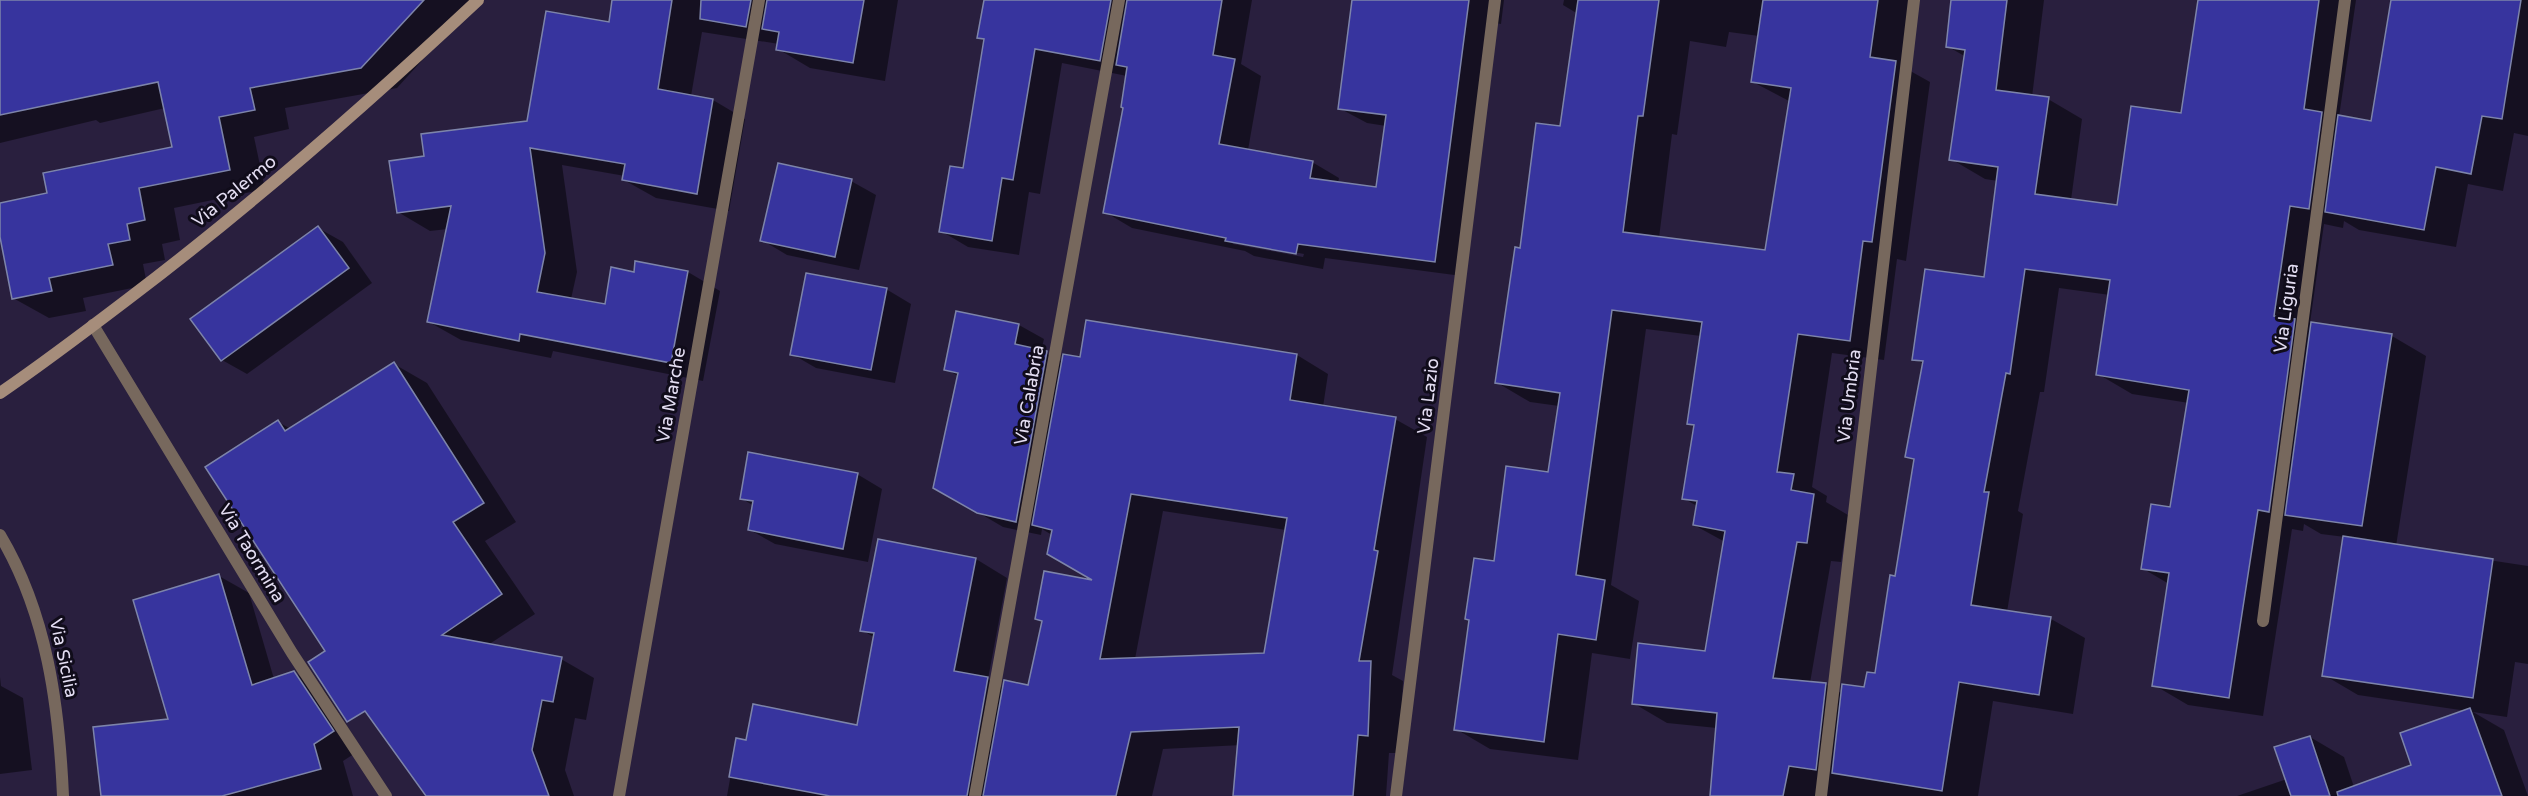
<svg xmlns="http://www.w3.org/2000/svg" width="2528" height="796" viewBox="0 0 2528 796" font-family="'Varela Round',sans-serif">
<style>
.shadow{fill:#0007;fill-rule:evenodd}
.building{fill:#37349e;stroke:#7d84aa;stroke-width:1.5;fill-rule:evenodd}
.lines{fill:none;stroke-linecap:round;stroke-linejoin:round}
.street{stroke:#77685d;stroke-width:12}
.secondary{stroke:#a68d7b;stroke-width:12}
.labels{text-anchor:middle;stroke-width:6;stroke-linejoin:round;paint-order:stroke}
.street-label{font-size:18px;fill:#e4def3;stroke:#100c1a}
</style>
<rect width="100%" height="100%" fill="#291f3e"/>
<g class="shadow">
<path d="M 0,0 L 477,0 L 397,88 L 285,108 L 289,129 L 254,137 L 265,189 L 174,208 L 180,240 L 162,244 L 165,260 L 143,264 L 147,285 L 83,298 L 86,311 L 49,318 L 13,298 L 0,229 L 0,204 L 49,194 L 174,148 L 165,108 L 100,123 L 96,120 L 0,143 Z"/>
<path d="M 614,0 L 898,0 L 885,81 L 810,68 L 778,49 L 779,44 L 702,32 L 691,96 L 713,100 L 745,119 L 729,211 L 656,198 L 624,180 L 625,176 L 562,165 L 577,272 L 571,299 L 606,306 L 635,273 L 688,272 L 720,291 L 703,381 L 553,351 L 551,358 L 461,340 L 429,322 L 448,229 L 430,231 L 398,212 L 426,157 L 528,123 L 610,24 Z"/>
<path d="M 985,0 L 1252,0 L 1241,64 L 1261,76 L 1248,150 L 1312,162 L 1339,178 L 1338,183 L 1378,188 L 1386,126 L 1367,123 L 1339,108 L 1364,0 L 1504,0 L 1501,24 L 1495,23 L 1462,276 L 1325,258 L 1323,269 L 1254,256 L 1245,251 L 1132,228 L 1105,212 L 1124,108 L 1127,76 L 1062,63 L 1040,194 L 1029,192 L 1019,255 L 968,247 L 941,231 L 965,170 L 986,41 L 978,37 ZM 1230,240 L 1304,254 L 1303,257 L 1233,244 Z"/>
<path d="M 1564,0 L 1915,0 L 1905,68 L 1930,82 L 1906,261 L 1897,259 L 1884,360 L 1832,353 L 1812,487 L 1827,496 L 1826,502 L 1848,515 L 1841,562 L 1831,561 L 1810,683 L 1825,684 L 1843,694 L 1865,688 L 1876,675 L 1897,578 L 1915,461 L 1907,456 L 1924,364 L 1914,359 L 1985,279 L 1998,181 L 1985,179 L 1951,159 L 1966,57 L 1947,46 L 1953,0 L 2044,0 L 2032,97 L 2048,99 L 2082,119 L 2071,200 L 2119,206 L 2182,115 L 2199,0 L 2356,0 L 2339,117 L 2373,123 L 2398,0 L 2528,0 L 2528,136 L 2514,133 L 2503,191 L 2468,184 L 2456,247 L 2359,230 L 2344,221 L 2343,228 L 2324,224 L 2310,323 L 2392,336 L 2426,356 L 2396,546 L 2528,566 L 2528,664 L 2515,662 L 2507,717 L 2473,712 L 2504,730 L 2528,796 L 2237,796 L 2287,779 L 2310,737 L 2344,757 L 2354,787 L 2413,766 L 2467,711 L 2358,695 L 2324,675 L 2345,537 L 2321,534 L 2304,524 L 2303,531 L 2292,529 L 2263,716 L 2188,705 L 2154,685 L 2169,584 L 2142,568 L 2171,508 L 2189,403 L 2132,394 L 2098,374 L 2110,295 L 2059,288 L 2044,392 L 2040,392 L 2018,511 L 2023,514 L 2007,612 L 2051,619 L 2085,638 L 2073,714 L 1993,701 L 1978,796 L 1711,796 L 1717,728 L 1667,723 L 1633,703 L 1706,652 L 1725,542 L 1694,525 L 1697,506 L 1683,498 L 1695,427 L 1688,423 L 1701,336 L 1646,329 L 1611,585 L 1639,601 L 1630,659 L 1592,653 L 1578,760 L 1490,749 L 1456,729 L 1470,621 L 1495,563 L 1549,473 L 1559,406 L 1530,402 L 1496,382 L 1521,250 L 1561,128 L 1578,14 L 1563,5 ZM 1729,32 L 1759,36 L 1753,82 L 1791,102 L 1766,251 L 1659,238 L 1672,134 L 1677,135 L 1690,41 L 1726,47 Z"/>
<path d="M 851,181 L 876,195 L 859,270 L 787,255 L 762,240 Z"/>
<path d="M 318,228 L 343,242 L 372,283 L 247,374 L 222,360 Z"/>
<path d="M 886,289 L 911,304 L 895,383 L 816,368 L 792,354 Z"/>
<path d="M 957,312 L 1019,325 L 1044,339 L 1041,351 L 1063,362 L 1081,359 L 1297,355 L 1328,374 L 1323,407 L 1395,419 L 1427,437 L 1392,675 L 1403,681 L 1400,753 L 1389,753 L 1386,796 L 1255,796 L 1286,530 L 1163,511 L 1135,659 L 1257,674 L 1242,745 L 1163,749 L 1152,796 L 727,796 L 737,740 L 747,742 L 859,726 L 875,638 L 862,630 L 976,559 L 1007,578 L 988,679 L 1004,689 L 1029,687 L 1043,622 L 1036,618 L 1099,583 L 1052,535 L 1042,529 L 1041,535 L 1003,527 L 935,487 L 958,376 L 946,369 Z"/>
<path d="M 394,364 L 427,383 L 516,522 L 485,541 L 535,614 L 488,645 L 561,659 L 594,678 L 586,720 L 575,718 L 565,770 L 574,796 L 444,796 L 327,651 L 278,422 L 291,429 Z"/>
<path d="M 857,474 L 882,489 L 868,562 L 775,544 L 750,530 L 754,506 L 741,498 Z"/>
<path d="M 219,576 L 249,593 L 274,679 L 294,673 L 324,690 L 358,743 L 360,750 L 343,761 L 353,796 L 103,796 L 170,720 Z"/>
<path d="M 0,677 L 1,686 L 23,698 L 32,770 L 0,774 Z"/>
</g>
<g class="building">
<path d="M 0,0 L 424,0 L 361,68 L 250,88 L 255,110 L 219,117 L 230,170 L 139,188 L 145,220 L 127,224 L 130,240 L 108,244 L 113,265 L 49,278 L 52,291 L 12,299 L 0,237 L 0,203 L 47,193 L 43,173 L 172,147 L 158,82 L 0,115 Z"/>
<path d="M 612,0 L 672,0 L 658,89 L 713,99 L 697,194 L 622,180 L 625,164 L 530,148 L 545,253 L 537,292 L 605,304 L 611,267 L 634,272 L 635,261 L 688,271 L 671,363 L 520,334 L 519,341 L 427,322 L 451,206 L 397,213 L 389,161 L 424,156 L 421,134 L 527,121 L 546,11 L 609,22 Z"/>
<path d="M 701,0 L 751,0 L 746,27 L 700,19 Z"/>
<path d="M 767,0 L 864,0 L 853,63 L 776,50 L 779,32 L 762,29 Z"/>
<path d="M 984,0 L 1111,0 L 1100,61 L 1035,49 L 1013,180 L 1002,178 L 992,241 L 939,232 L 950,166 L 963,168 L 984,39 L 977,38 Z"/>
<path d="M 1127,0 L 1222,0 L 1213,55 L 1235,59 L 1219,144 L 1313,161 L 1310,178 L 1376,187 L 1386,115 L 1338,109 L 1352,0 L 1469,0 L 1435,262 L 1298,244 L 1296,254 L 1225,241 L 1226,238 L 1103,213 L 1123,108 L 1121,107 L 1127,67 L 1116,65 Z"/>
<path d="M 1578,0 L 1659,0 L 1643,116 L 1638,116 L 1623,232 L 1765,250 L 1791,88 L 1751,82 L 1763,0 L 1878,0 L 1870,57 L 1896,61 L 1872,242 L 1863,241 L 1850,341 L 1798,334 L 1777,472 L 1794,474 L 1791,490 L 1814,494 L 1807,543 L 1797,542 L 1773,678 L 1826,683 L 1816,770 L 1789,766 L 1783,796 L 1710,796 L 1717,713 L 1632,704 L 1638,643 L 1705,651 L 1725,531 L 1693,525 L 1697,501 L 1682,499 L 1694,425 L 1687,424 L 1702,322 L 1612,310 L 1576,575 L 1605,580 L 1596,640 L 1558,634 L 1544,742 L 1454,730 L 1469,620 L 1465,619 L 1474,558 L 1494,561 L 1506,466 L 1548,472 L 1560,393 L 1495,383 L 1515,247 L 1520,248 L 1536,123 L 1560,126 Z"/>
<path d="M 1951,0 L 2007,0 L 1996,90 L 2049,97 L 2035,194 L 2117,205 L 2131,106 L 2181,113 L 2198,0 L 2319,0 L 2304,109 L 2322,112 L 2309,209 L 2290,206 L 2274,316 L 2295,319 L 2269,512 L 2258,510 L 2229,698 L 2152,686 L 2169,573 L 2141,569 L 2151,504 L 2170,507 L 2189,390 L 2096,375 L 2110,280 L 2025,269 L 2010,374 L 2006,373 L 1984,492 L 1989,492 L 1971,605 L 2051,617 L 2039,695 L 1959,682 L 1942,791 L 1832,773 L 1842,684 L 1864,687 L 1867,672 L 1875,673 L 1890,575 L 1895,576 L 1914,459 L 1905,457 L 1923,361 L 1912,360 L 1925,269 L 1984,277 L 1998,167 L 1949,160 L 1965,50 L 1946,47 Z"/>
<path d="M 2391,0 L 2521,0 L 2502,119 L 2482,116 L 2471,174 L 2436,167 L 2424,230 L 2325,212 L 2338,115 L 2371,121 Z"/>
<path d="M 778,163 L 852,179 L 835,257 L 760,241 Z"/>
<path d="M 318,226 L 349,268 L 221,361 L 190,319 Z"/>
<path d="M 806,273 L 887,288 L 871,370 L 790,355 Z"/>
<path d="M 956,311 L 1019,324 L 1015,344 L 1047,351 L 1016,522 L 977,513 L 933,488 L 958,373 L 944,370 Z"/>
<path d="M 1086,320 L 1297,354 L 1290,400 L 1396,417 L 1374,550 L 1378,551 L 1359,661 L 1371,661 L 1368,736 L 1358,735 L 1353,796 L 1233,796 L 1239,727 L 1131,732 L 1116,796 L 983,796 L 1004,680 L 1028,685 L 1042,621 L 1035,619 L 1044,571 L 1092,580 L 1047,554 L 1052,530 L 1032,525 L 1063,354 L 1080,357 ZM 1131,494 L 1287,518 L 1264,653 L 1100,659 Z"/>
<path d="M 2311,322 L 2392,334 L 2362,526 L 2285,515 Z"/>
<path d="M 394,362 L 484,503 L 453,522 L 502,594 L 442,635 L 562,657 L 553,702 L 542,700 L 532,750 L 549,796 L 426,796 L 365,711 L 347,722 L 308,662 L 325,651 L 205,467 L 278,420 L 285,431 Z"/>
<path d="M 748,452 L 858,473 L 843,549 L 748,530 L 753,501 L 740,499 Z"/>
<path d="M 2343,536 L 2493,559 L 2473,698 L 2322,676 Z"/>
<path d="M 878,539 L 976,558 L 954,671 L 988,677 L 967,796 L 830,796 L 729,777 L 736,738 L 746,740 L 753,704 L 857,725 L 874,633 L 860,631 Z"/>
<path d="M 219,574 L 252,685 L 294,671 L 334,731 L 314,744 L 321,769 L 222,796 L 101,796 L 93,727 L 168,719 L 133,600 Z"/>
<path d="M 2470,708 L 2502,796 L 2338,796 L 2337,792 L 2411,765 L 2400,733 Z"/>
<path d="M 2310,736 L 2330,796 L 2291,796 L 2274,747 Z"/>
</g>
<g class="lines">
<g class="street">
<path d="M 93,325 L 292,653 L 386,796"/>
<path d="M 0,535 C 47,614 59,705 63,796"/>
<path d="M 2263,621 L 2345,0"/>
<path d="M 619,796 L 759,0"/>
<path d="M 975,796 L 1119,0"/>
<path d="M 1396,796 L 1495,0"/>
<path d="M 1821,796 L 1914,0"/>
</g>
<path class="secondary" d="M 0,393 C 44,363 86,331 128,299 C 251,206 366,105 478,0"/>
</g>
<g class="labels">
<g class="street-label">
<text transform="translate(234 191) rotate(-39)" y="6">Via Palermo</text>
<text transform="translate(2286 308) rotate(-82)" y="6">Via Liguria</text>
<text transform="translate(671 395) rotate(-80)" y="6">Via Marche</text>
<text transform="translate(1029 395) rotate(-80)" y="6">Via Calabria</text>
<text transform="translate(1428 396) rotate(-83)" y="6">Via Lazio</text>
<text transform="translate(1849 396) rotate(-83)" y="6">Via Umbria</text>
<text transform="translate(252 553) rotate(59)" y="6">Via Taormina</text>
<text transform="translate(64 658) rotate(78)" y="6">Via Sicilia</text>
</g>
</g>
</svg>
